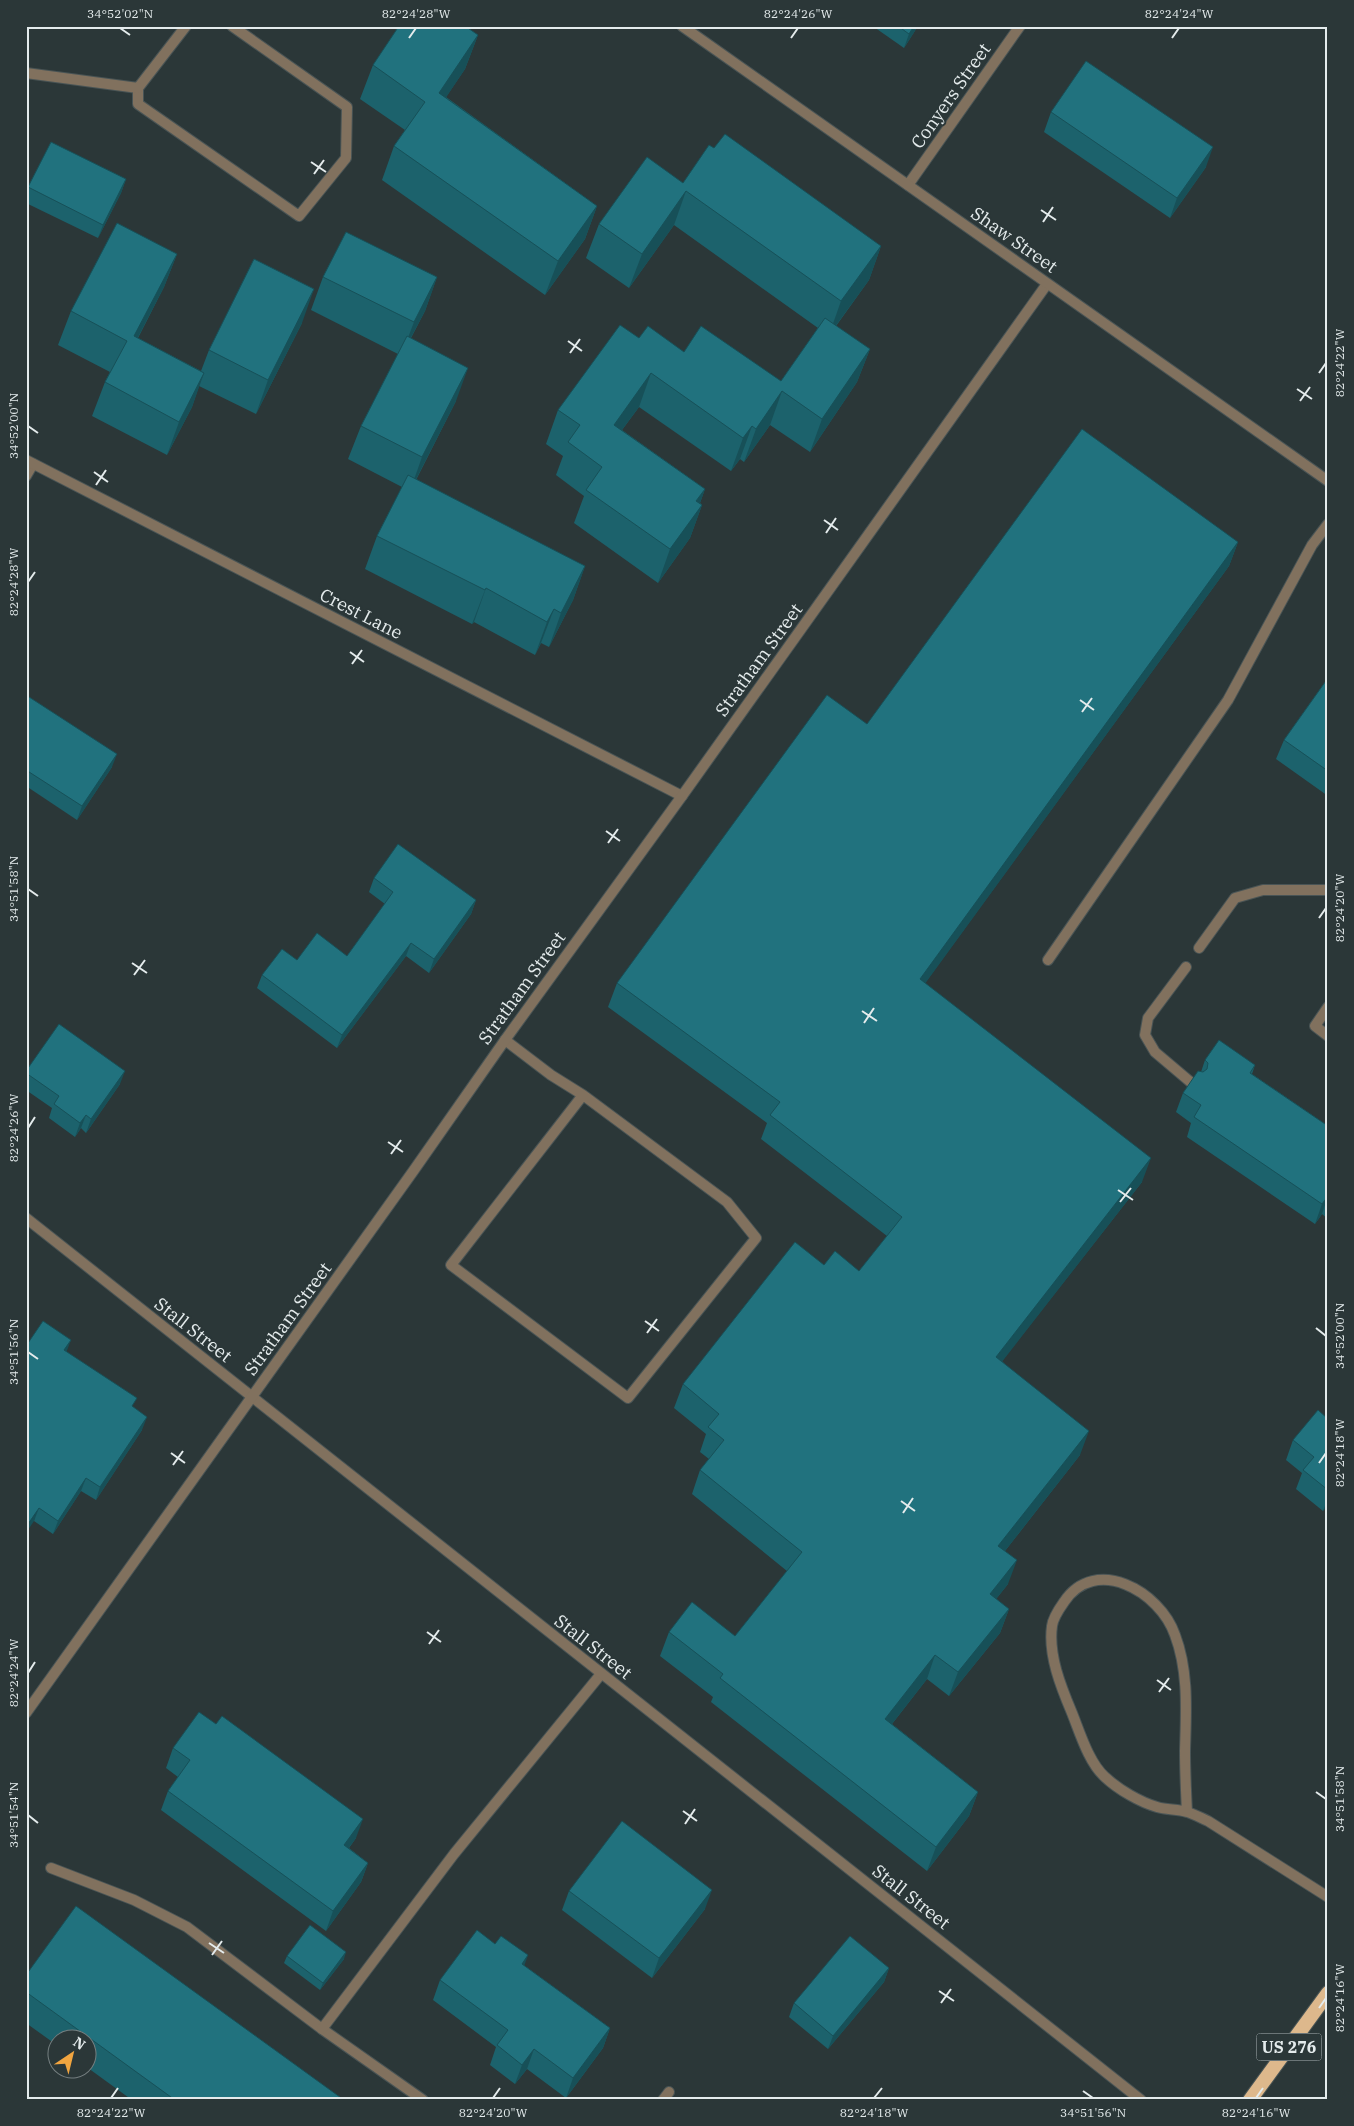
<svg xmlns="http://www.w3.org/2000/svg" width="1354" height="2126" viewBox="0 0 1354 2126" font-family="'IBM Plex Serif',serif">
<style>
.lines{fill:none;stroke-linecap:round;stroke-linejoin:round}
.service-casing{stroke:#495455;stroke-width:12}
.minor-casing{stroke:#495455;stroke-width:12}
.tertiary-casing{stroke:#495455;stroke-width:12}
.trunk-casing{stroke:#495455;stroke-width:16}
.service{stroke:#81715e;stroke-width:10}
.minor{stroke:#81715e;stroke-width:10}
.tertiary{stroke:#81715e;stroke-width:10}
.trunk{stroke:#ddb88c;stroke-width:14}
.wall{fill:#1c626c}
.shaded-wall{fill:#175058}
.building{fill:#21727e;stroke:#175058}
.ticks{fill:none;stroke:#e4ebec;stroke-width:2}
.labels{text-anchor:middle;stroke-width:4;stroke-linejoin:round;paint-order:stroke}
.shield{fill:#2b3738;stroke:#acb5b6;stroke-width:1}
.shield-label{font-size:16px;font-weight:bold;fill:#e4ebec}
.street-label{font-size:18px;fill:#e4ebec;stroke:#2b3738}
.neatline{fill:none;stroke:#e4ebec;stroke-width:2}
.ticks-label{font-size:12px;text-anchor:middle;fill:#e4ebec}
</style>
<rect width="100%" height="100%" fill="#2b3738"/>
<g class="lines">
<g class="service-casing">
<g id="service">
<path d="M 186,26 L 138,88 L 138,104 L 299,216 L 346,158 L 347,107 L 232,26"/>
<path d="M 26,73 L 138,88"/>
<path d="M 26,476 L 33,464"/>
<path d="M 1199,948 L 1235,898 L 1263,890 L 1328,890"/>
<path d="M 1048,960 L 1228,700 L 1312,545 L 1328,524"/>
<path d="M 1186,967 L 1148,1018 L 1145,1035 L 1155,1052 L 1194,1085"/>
<path d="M 1328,1007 L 1315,1026 L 1328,1036"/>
<path d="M 505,1040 L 551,1075 L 583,1095 L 451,1265 L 628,1398 L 756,1238 L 727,1202 L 583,1095"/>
<path d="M 1187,1812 C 1186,1792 1185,1771 1185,1751 C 1186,1712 1189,1672 1175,1635 C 1160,1591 1095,1555 1064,1602 C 1059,1609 1053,1618 1052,1626 C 1048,1655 1061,1687 1072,1713 C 1080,1733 1089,1763 1105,1777 C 1119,1790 1140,1802 1157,1807 C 1167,1810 1178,1809 1187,1812 C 1194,1814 1201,1818 1208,1821 L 1328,1897"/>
<path d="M 51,1868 L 134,1900 L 187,1927 L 322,2029 L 423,2100"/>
<path d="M 322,2029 L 454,1854 L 601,1674"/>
<path d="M 663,2100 L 669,2092"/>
</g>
</g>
<g class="minor-casing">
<g id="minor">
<path d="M 908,185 L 1020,26"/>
<path d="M 26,460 L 682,796"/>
<path d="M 26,1218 L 1141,2100"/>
<path d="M 26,1713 L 414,1170 L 505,1040 L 682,796 L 1047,284"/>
</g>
</g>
<g class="tertiary-casing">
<path id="tertiary" d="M 682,26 L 1328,481"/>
</g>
<g class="trunk-casing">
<path id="trunk" d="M 1250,2100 L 1328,1993"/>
</g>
<use href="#service" class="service"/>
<use href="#minor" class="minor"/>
<use href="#tertiary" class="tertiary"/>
<use href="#trunk" class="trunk"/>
</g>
<g class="wall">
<path d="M 391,26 L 465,26 L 478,35 L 465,69 L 446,97 L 597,206 L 585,239 L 545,295 L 382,180 L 394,146 L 405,130 L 360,99 L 373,65 L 397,30 Z"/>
<path d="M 875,26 L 918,26 L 904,48 L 874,27 Z"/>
<path d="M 1051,112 L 1206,167 L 1170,218 L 1044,132 Z"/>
<path d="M 714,148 L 881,246 L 869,280 L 836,326 L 870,349 L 857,382 L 810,452 L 770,425 L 744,462 L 740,459 L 731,471 L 639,407 L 622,430 L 705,489 L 700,503 L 702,505 L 690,538 L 658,583 L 574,523 L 584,496 L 556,475 L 563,456 L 546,444 L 558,410 L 639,338 L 684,352 L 781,381 L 818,328 L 674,225 L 629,288 L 586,258 L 599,224 L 683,183 Z"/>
<path d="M 126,179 L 121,193 L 98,238 L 26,203 L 26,192 L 28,187 Z"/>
<path d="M 177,254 L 164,287 L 138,338 L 201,371 L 209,350 L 302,323 L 256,414 L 199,386 L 192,407 L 167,455 L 92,416 L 105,382 L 110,372 L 58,345 L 71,311 Z"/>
<path d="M 323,277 L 437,277 L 425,311 L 411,338 L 456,401 L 416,480 L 585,566 L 573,600 L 549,647 L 541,643 L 535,655 L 474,622 L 472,624 L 365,569 L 377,536 L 402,487 L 348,459 L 361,426 L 398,354 L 311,310 Z"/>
<path d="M 1238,542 L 1229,566 L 925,983 L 1142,1182 L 1002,1361 L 1080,1455 L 1005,1551 L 1008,1584 L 996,1599 L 1009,1609 L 1000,1633 L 949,1696 L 927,1679 L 892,1724 L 978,1792 L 969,1816 L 927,1871 L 711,1702 L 713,1697 L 660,1656 L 669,1632 L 735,1636 L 787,1571 L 692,1494 L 700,1470 L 709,1459 L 700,1452 L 706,1434 L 674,1408 L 683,1384 L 824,1265 L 859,1271 L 887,1236 L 761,1139 L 767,1123 L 608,1007 L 617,983 L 867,724 Z"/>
<path d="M 1328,678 L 1328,796 L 1276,759 L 1284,740 Z"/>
<path d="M 26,695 L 112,767 L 77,820 L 26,786 Z"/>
<path d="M 374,878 L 476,900 L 471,914 L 429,973 L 406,956 L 337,1048 L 257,988 L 262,975 L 297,960 L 347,956 L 385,904 L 369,892 Z"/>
<path d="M 1205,1060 L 1255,1065 L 1252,1074 L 1328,1126 L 1328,1219 L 1322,1214 L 1315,1224 L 1187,1137 L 1191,1123 L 1176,1112 L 1183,1093 L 1201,1072 Z"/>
<path d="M 26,1071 L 120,1084 L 86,1133 L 81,1128 L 75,1137 L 49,1118 L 52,1108 L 26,1090 Z"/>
<path d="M 66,1351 L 133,1408 L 142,1430 L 96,1500 L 81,1491 L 53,1534 L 34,1521 Z"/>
<path d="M 1328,1419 L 1328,1505 L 1323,1511 L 1296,1489 L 1302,1473 L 1286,1460 L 1293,1440 Z"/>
<path d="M 173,1748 L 356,1838 L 349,1848 L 368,1863 L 361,1882 L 326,1931 L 161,1810 L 168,1791 L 178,1777 L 166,1768 Z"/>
<path d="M 569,1891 L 705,1909 L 652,1978 L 562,1910 Z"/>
<path d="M 287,1956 L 344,1959 L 320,1990 L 284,1963 Z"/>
<path d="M 525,1966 L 610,2028 L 603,2048 L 566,2098 L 527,2069 L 515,2084 L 490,2065 L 496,2047 L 433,2000 L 440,1980 Z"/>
<path d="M 889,1968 L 884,1982 L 828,2049 L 789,2017 L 794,2003 Z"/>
<path d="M 26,1975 L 344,2100 L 132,2100 L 88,2068 L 88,2038 L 58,2038 L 58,2046 L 26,2023 Z"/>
</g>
<g class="shaded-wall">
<path d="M 914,26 L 918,26 L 904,48 L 909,34 Z"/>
<path d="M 478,35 L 465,69 L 427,126 L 439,93 Z"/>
<path d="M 1213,147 L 1206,167 L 1170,218 L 1177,198 Z"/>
<path d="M 126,179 L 121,193 L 98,238 L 103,225 Z"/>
<path d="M 686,191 L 674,225 L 629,288 L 642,254 Z"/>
<path d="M 597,206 L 585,239 L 545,295 L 558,261 Z"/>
<path d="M 881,246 L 869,280 L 829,335 L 841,301 Z"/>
<path d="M 177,254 L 164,287 L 121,370 L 134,336 Z"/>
<path d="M 437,277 L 425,311 L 401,356 L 414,322 Z"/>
<path d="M 314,289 L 302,323 L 256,414 L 268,380 Z"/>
<path d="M 870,349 L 857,382 L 810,452 L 822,419 Z"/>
<path d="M 468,368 L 456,401 L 410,491 L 422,457 Z"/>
<path d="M 204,373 L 192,407 L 167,455 L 179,422 Z"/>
<path d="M 651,373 L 639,407 L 601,458 L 614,425 Z"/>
<path d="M 782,391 L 770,425 L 744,462 L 756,429 Z"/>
<path d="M 752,426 L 740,459 L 731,471 L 743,438 Z"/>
<path d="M 705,489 L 697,511 L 702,505 L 690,538 L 658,583 L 670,549 L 696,501 Z"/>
<path d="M 1238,542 L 1229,566 L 911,1003 L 920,979 Z"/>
<path d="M 585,566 L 573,600 L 549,647 L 561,613 Z"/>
<path d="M 486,588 L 474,622 L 472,624 L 485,590 Z"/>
<path d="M 554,609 L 541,643 L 535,655 L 547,622 Z"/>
<path d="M 117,754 L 112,767 L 77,820 L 82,806 Z"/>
<path d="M 476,900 L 471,914 L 429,973 L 434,959 Z"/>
<path d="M 411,943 L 406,956 L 337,1048 L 342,1035 Z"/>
<path d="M 125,1071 L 120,1084 L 86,1133 L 91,1119 Z"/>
<path d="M 86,1115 L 81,1128 L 75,1137 L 80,1123 Z"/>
<path d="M 1151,1158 L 1142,1182 L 987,1381 L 996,1357 Z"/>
<path d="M 1328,1196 L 1322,1214 L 1315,1224 L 1322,1204 Z"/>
<path d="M 71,1340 L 66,1353 L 64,1350 Z"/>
<path d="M 147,1417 L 142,1430 L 96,1500 L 100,1487 Z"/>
<path d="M 1089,1431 L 1080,1455 L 990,1570 L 998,1546 Z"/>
<path d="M 86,1478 L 81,1491 L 53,1534 L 58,1521 Z"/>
<path d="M 1328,1498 L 1328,1505 L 1323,1511 Z"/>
<path d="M 39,1508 L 34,1521 L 26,1533 L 26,1527 Z"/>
<path d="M 1017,1560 L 1008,1584 L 981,1618 L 990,1594 Z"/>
<path d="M 1009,1609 L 1000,1633 L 949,1696 L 958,1672 Z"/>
<path d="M 935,1655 L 927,1679 L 877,1743 L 885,1719 Z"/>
<path d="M 978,1792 L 969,1816 L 927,1871 L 936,1847 Z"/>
<path d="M 363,1819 L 356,1838 L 337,1864 L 344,1845 Z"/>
<path d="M 368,1863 L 361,1882 L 326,1931 L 333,1911 Z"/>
<path d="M 712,1890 L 705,1909 L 652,1978 L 659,1958 Z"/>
<path d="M 346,1952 L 344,1959 L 320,1990 L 323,1983 Z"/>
<path d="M 528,1955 L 521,1975 L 522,1964 Z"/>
<path d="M 889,1968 L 884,1982 L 828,2049 L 833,2036 Z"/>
<path d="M 610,2028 L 603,2048 L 566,2098 L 573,2078 Z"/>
<path d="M 534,2049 L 527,2069 L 515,2084 L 522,2065 Z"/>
</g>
<g class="building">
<path d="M 399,26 L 465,26 L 478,35 L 439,93 L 597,206 L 558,261 L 394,146 L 425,102 L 373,65 Z"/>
<path d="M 898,26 L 914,26 L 909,34 Z"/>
<path d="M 1086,61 L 1213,147 L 1177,198 L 1051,112 Z"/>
<path d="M 725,134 L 881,246 L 841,301 L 686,191 L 642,254 L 599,224 L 647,157 L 683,183 L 709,145 L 714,148 Z"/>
<path d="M 51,142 L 126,179 L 103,225 L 28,187 Z"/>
<path d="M 117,223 L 177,254 L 134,336 L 204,373 L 179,422 L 105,382 L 127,341 L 71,311 Z"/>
<path d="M 346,232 L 437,277 L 414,322 L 323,277 Z"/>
<path d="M 254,259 L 314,289 L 268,380 L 209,350 Z"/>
<path d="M 825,318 L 870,349 L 822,419 L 782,391 L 756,429 L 752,426 L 743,438 L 651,373 L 614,425 L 705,489 L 696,501 L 702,505 L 670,549 L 586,490 L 602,467 L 568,442 L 580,425 L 558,410 L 620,325 L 639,338 L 648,326 L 684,352 L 701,326 L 781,381 Z"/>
<path d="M 407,336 L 468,368 L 422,457 L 361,426 Z"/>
<path d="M 1082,429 L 1238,542 L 920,979 L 1151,1158 L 996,1357 L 1089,1431 L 998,1546 L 1017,1560 L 990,1594 L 1009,1609 L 958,1672 L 935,1655 L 885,1719 L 978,1792 L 936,1847 L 720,1678 L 723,1674 L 669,1632 L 692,1602 L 735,1636 L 802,1552 L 700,1470 L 724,1440 L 708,1427 L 719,1414 L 683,1384 L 795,1242 L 824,1265 L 835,1251 L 859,1271 L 902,1217 L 770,1115 L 780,1102 L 617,983 L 827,695 L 867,724 Z"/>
<path d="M 408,475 L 585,566 L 561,613 L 554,609 L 547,622 L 486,588 L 485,590 L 377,536 Z"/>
<path d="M 1328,678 L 1328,771 L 1284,740 Z"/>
<path d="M 26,695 L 117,754 L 82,806 L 26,770 Z"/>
<path d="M 398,844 L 476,900 L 434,959 L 411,943 L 342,1035 L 262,975 L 282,949 L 297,960 L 317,933 L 347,956 L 393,892 L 374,878 Z"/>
<path d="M 59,1024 L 125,1071 L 91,1119 L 86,1115 L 80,1123 L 54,1104 L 59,1096 L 26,1073 L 26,1071 Z"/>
<path d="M 1219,1040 L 1255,1065 L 1250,1073 L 1328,1126 L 1328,1196 L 1322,1204 L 1194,1117 L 1201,1105 L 1183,1093 L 1198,1071 L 1203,1072 L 1207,1069 L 1208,1063 L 1205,1060 Z"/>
<path d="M 43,1321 L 71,1340 L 64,1350 L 137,1398 L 132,1406 L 147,1417 L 100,1487 L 86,1478 L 58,1521 L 39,1508 L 26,1527 L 26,1346 Z"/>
<path d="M 1318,1410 L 1328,1419 L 1328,1490 L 1303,1470 L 1314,1457 L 1293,1440 Z"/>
<path d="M 199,1712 L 216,1724 L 222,1716 L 363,1819 L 344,1845 L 368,1863 L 333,1911 L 168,1791 L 190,1760 L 173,1748 Z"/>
<path d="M 622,1821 L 712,1890 L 659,1958 L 569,1891 Z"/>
<path d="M 76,1906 L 344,2100 L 175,2100 L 26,1992 L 26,1975 Z"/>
<path d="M 310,1925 L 346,1952 L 323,1983 L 287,1956 Z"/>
<path d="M 477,1930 L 495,1944 L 501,1936 L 528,1955 L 522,1964 L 610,2028 L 573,2078 L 534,2049 L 522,2065 L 497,2045 L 508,2030 L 440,1980 Z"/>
<path d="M 850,1936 L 889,1968 L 833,2036 L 794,2003 Z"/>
</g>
<path class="ticks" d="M 120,28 L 130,35M 409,38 L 416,28M 791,38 L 798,28M 1172,38 L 1179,28M 311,162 L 326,172M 314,174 L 324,160M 1041,210 L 1056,220M 1043,222 L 1053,207M 568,341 L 582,351M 570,353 L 580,339M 1319,373 L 1326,363M 1297,389 L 1312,399M 1300,401 L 1310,387M 28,426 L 38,433M 94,472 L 108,482M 96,485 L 106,470M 824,520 L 838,530M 826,533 L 836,518M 28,582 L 35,572M 350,652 L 364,662M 352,664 L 362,650M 1080,700 L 1094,710M 1082,712 L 1092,698M 606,831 L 620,841M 608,843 L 618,829M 28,889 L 38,896M 1319,918 L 1326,908M 132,963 L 147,973M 134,975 L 145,960M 862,1011 L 877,1021M 864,1023 L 874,1008M 28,1128 L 35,1117M 388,1142 L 403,1152M 391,1154 L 401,1140M 1118,1190 L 1133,1200M 1120,1202 L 1131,1188M 645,1321 L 659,1331M 1316,1328 L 1326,1336M 647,1333 L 657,1319M 28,1352 L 38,1359M 171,1453 L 185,1463M 1319,1463 L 1326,1453M 173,1465 L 183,1451M 901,1501 L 915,1511M 903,1513 L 913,1498M 427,1632 L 441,1642M 429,1644 L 439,1630M 28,1673 L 35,1662M 1157,1680 L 1171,1690M 1159,1692 L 1169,1678M 1316,1792 L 1326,1799M 683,1811 L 697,1821M 28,1815 L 38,1823M 685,1824 L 695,1809M 209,1943 L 224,1953M 212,1955 L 222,1941M 939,1991 L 954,2001M 941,2003 L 951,1989M 1319,2008 L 1326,1998M 1083,2091 L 1093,2098M 111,2098 L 118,2088M 493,2098 L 500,2088M 874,2098 L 882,2088M 1256,2098 L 1263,2088"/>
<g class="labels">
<rect class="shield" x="1256.5" y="2033.5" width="65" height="27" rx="4"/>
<g class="shield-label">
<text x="1289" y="2053">US 276</text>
</g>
<g class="street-label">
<text transform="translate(951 96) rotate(-55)" y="6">Conyers Street</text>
<text transform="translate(1014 240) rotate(35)" y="6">Shaw Street</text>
<text transform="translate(361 614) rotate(27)" y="6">Crest Lane</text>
<text transform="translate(759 660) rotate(-54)" y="6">Stratham Street</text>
<text transform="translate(522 988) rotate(-54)" y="6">Stratham Street</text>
<text transform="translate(288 1319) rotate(-54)" y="6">Stratham Street</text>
<text transform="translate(193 1330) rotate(38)" y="6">Stall Street</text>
<text transform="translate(593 1647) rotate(38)" y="6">Stall Street</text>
<text transform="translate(911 1897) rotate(38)" y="6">Stall Street</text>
</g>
</g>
<rect width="1354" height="2126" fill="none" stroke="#2b3738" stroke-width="55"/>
<g transform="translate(72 2054) rotate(35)"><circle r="24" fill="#2b3738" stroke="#757f80"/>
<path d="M0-4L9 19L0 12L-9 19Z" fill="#f1a540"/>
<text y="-8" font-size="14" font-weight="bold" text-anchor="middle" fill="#e4ebec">N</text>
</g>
<rect x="28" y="28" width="1298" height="2070" class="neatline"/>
<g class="ticks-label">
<text x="120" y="18">34°52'02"N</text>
<text x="416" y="18">82°24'28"W</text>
<text x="798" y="18">82°24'26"W</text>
<text x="1179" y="18">82°24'24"W</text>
<text transform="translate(1340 363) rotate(-90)" y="4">82°24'22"W</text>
<text transform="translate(14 426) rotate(-90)" y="4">34°52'00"N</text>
<text transform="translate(14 582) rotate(-90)" y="4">82°24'28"W</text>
<text transform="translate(14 889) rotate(-90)" y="4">34°51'58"N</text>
<text transform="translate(1340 908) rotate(-90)" y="4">82°24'20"W</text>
<text transform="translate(14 1128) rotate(-90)" y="4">82°24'26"W</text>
<text transform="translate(1340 1336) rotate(-90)" y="4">34°52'00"N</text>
<text transform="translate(14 1352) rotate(-90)" y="4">34°51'56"N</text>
<text transform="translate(1340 1453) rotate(-90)" y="4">82°24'18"W</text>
<text transform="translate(14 1673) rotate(-90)" y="4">82°24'24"W</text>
<text transform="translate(1340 1799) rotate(-90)" y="4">34°51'58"N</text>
<text transform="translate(14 1815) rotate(-90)" y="4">34°51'54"N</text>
<text transform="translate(1340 1998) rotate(-90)" y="4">82°24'16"W</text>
<text x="111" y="2117">82°24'22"W</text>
<text x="493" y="2117">82°24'20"W</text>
<text x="874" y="2117">82°24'18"W</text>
<text x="1093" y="2117">34°51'56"N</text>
<text x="1256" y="2117">82°24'16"W</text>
</g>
</svg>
